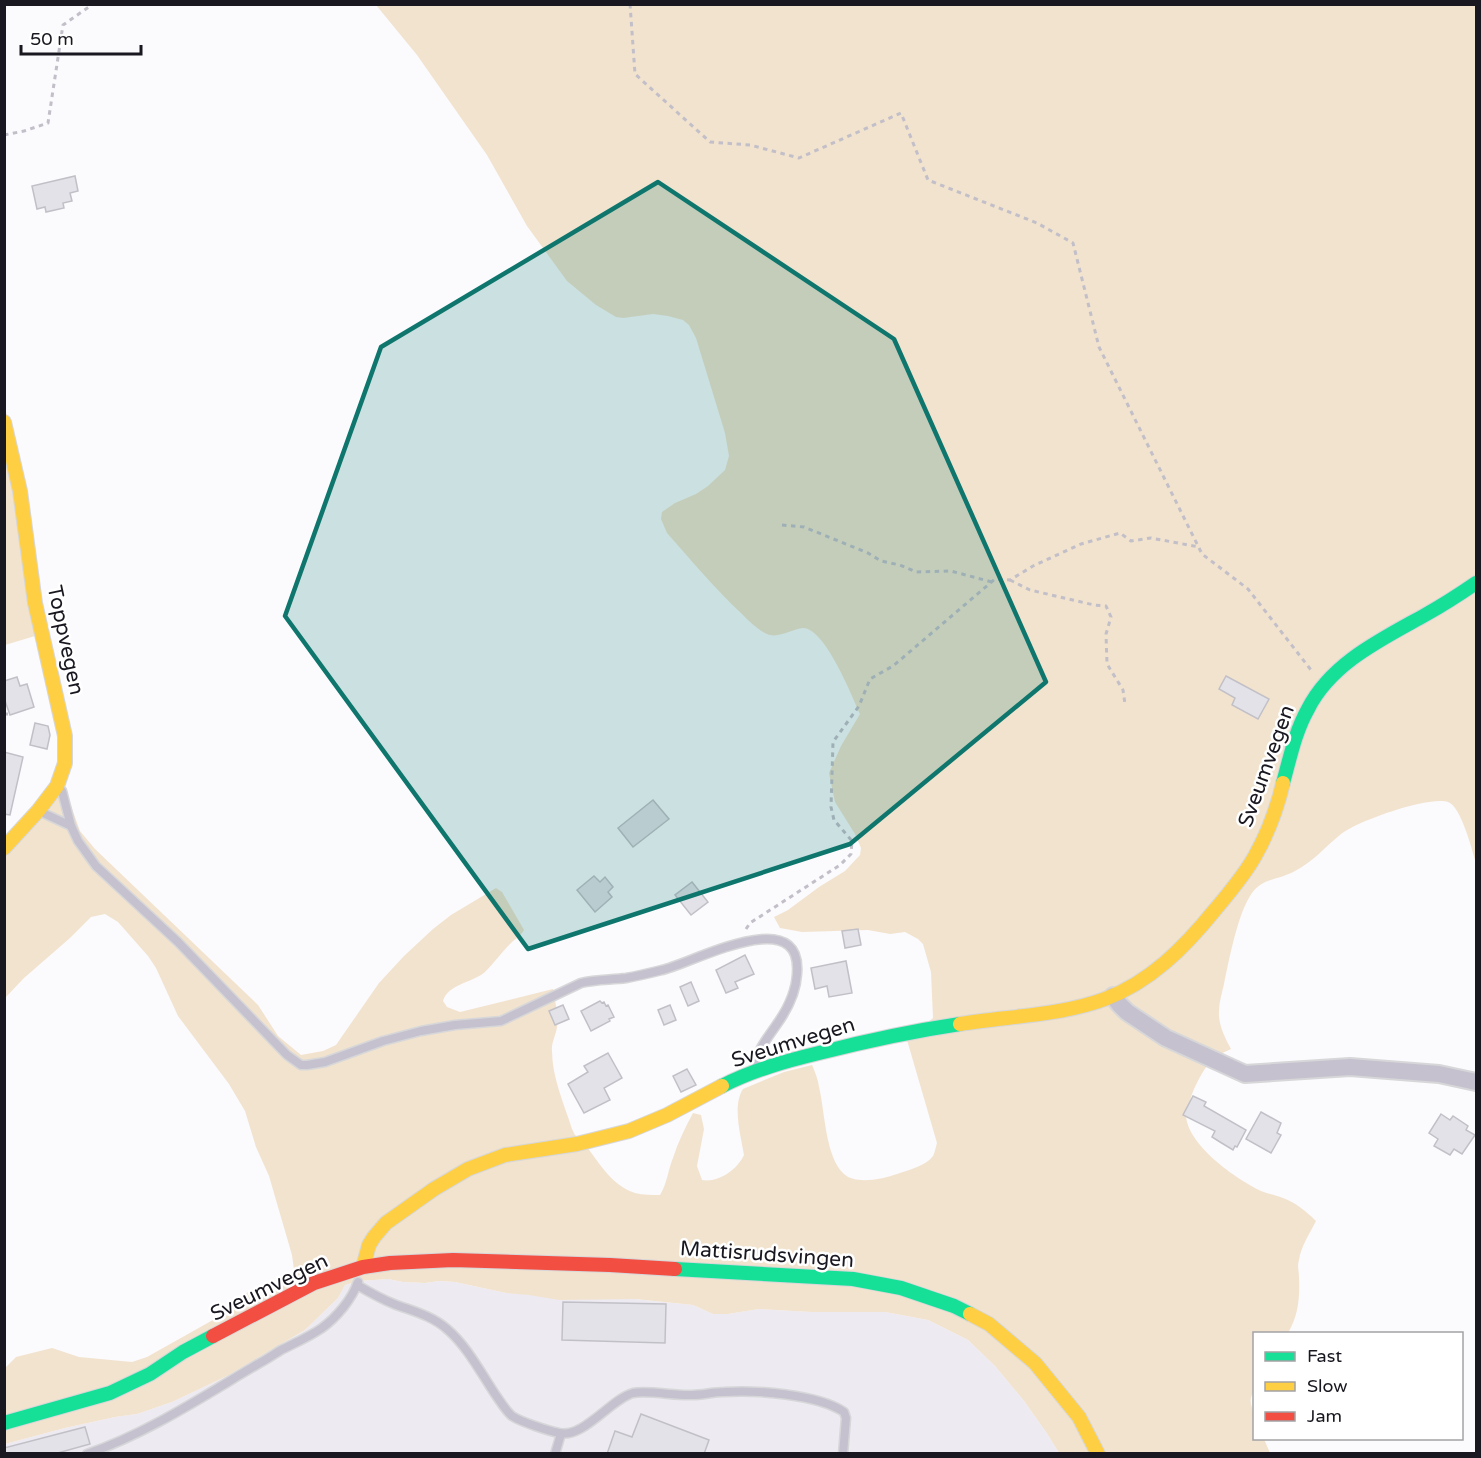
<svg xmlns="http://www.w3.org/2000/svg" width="1481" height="1458" viewBox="0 0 1481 1458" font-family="'Varela Round',sans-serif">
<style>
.built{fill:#edeaf2}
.green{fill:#f2e3ce}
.building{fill:#e4e2e9;stroke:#c2c0c7;stroke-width:1.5}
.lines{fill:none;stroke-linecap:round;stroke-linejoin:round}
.lane-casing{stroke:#d7d7d9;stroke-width:11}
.street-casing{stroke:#d7d7d9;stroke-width:20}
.fast-casing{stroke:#d7d7d9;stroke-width:16}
.slow-casing{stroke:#d7d7d9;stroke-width:16}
.jam-casing{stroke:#d7d7d9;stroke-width:16}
.path{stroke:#c2bfc9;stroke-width:3;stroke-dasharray:4.5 4.5;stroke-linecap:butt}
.lane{stroke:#c5c1ce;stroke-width:8}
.street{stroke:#c5c1ce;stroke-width:16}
.fast{stroke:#16e098;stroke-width:14}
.slow{stroke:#ffcf43;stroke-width:14}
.jam{stroke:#f24e42;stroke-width:14}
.marked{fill:#0f766e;fill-opacity:0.2;stroke:#0f766e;stroke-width:4.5;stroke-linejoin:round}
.labels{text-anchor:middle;stroke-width:5;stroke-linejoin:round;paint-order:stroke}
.street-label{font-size:21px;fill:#19171f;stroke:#fff}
</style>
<rect width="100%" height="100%" fill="#fbfafd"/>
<path class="built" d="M 388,1279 L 403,1282 L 425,1283 L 439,1281 L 455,1282 L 506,1293 L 635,1299 L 693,1305 L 713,1314 L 728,1314 L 759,1309 L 811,1312 L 885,1312 L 928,1320 L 968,1340 L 995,1366 L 1024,1401 L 1046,1432 L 1059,1453 L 5,1454 L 5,1444 L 65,1428 L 115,1417 L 137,1414 L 172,1402 L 227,1376 L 305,1330 L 338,1298 L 345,1285 L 359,1281 Z"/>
<g class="green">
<path d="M 376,5 L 1476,5 L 1476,863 C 1472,850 1461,806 1448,802 C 1428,796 1358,821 1341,834 C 1326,846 1313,862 1295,871 C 1279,880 1263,878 1252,893 C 1238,912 1229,960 1224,984 C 1222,993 1219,1002 1219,1011 C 1218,1024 1225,1038 1231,1049 C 1227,1051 1222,1053 1218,1055 C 1206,1063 1196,1083 1191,1097 C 1190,1102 1186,1109 1186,1115 C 1187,1145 1236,1179 1261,1191 C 1268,1194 1275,1195 1283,1198 C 1296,1203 1306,1211 1316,1221 C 1310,1233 1301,1246 1299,1260 C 1297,1265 1299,1272 1299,1278 C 1300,1299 1298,1316 1288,1333 L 1254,1334 L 1254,1391 C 1247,1403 1253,1405 1254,1417 C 1255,1424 1254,1432 1254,1438 L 1264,1439 L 1270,1453 L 1059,1453 L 1046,1432 L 1024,1401 L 995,1366 L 968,1340 L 928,1320 L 885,1312 L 811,1312 L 759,1309 L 728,1314 L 713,1314 L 693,1305 L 635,1299 L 559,1300 L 529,1295 L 506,1293 L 455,1282 L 439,1281 L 425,1283 L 403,1282 L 388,1279 L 359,1281 L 345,1285 L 338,1298 L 305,1330 L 227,1376 L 172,1402 L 137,1414 L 115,1417 L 65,1428 L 5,1444 L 4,1369 L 16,1357 L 52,1348 L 79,1357 L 132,1362 L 147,1357 L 220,1316 L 249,1291 L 270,1285 L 292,1284 L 295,1277 L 292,1255 L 269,1176 L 256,1147 L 245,1111 L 229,1084 L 178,1016 L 156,968 L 148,956 L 118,922 L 105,914 L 91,917 L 70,938 L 24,978 L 5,998 L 5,842 L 63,784 L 80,831 L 95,849 L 258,1005 L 278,1036 L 301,1055 L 323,1051 L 336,1045 L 379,983 L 404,956 L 433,929 L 451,915 L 496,888 L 502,892 L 524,930 C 521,936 516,938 511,943 C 502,952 494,963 485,972 C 472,983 448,984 443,1001 L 447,1007 L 460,1012 L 553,989 C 555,1002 559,1015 557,1027 C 556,1035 551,1043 552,1051 C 552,1077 564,1104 572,1129 L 575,1135 L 581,1139 C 597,1159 610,1185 635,1193 C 643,1195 652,1195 660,1195 C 667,1184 668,1170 673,1158 C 678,1142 685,1128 693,1113 L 701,1115 L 704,1129 L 697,1166 L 702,1180 C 718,1183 737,1170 744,1155 C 741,1136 732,1106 743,1089 L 784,1072 L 812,1065 C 815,1072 818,1079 819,1087 C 825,1111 825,1157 844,1174 C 856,1185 883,1179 897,1174 C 908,1170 926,1166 933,1156 C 935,1152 936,1146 937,1143 L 907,1040 L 933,1018 L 931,972 L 923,944 L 918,939 L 905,932 L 890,934 L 868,930 L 802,932 L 780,928 L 774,917 L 788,910 L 819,887 L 845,871 L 860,855 L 861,848 L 855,834 L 835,802 L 829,773 L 841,746 L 860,714 C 852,696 825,628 803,628 C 792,629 778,639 767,634 C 758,630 749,621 742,614 C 715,589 691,560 667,533 L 661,519 L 662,512 L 675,503 L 696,494 L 708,486 L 725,470 L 729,456 L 725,433 L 696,338 L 689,325 L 683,320 L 668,316 L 653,314 L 623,318 L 616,317 L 596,305 L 567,281 L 527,226 L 487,155 L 417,55 Z"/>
<path d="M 4,405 L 14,441 L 45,633 L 5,645 Z"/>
</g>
<g class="building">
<path d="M 75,176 L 78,191 L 70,193 L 72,201 L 63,203 L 64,208 L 46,212 L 45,207 L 37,209 L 32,186 Z"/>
<path d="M 1226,676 L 1269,699 L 1258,719 L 1232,705 L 1235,698 L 1219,689 Z"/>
<path d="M 17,677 L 20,686 L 27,684 L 34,707 L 10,715 L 4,698 L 4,681 Z"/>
<path d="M 35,723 L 48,726 L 50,735 L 47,749 L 30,745 Z"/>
<path d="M 4,752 L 23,757 L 10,815 L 4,814 Z"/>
<path d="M 653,800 L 669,819 L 633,847 L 618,828 Z"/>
<path d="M 594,876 L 600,882 L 605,877 L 613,887 L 608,892 L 612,897 L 595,912 L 577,890 Z"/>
<path d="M 692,882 L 708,902 L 691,915 L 675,895 Z"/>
<path d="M 858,929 L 861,945 L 845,948 L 842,931 Z"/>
<path d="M 745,955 L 754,974 L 735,982 L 738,988 L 726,993 L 716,970 Z"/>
<path d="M 846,961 L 852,993 L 829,997 L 827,986 L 815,989 L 811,968 Z"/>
<path d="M 691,982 L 699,1001 L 688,1006 L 680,987 Z"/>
<path d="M 600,1001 L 602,1003 L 604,1002 L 606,1006 L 608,1005 L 614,1017 L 609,1019 L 610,1021 L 591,1031 L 581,1011 Z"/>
<path d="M 563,1005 L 569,1019 L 555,1025 L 549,1011 Z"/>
<path d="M 670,1005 L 676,1020 L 664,1025 L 658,1010 Z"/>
<path d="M 608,1053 L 622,1078 L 604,1088 L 610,1100 L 584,1113 L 568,1084 L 588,1072 L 584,1066 Z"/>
<path d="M 687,1069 L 696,1085 L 681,1092 L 673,1076 Z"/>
<path d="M 1193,1096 L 1206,1102 L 1204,1106 L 1246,1130 L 1237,1147 L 1235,1146 L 1233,1150 L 1220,1142 L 1212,1137 L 1215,1131 L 1183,1115 Z"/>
<path d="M 1261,1112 L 1281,1123 L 1277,1133 L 1281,1135 L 1271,1153 L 1246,1139 Z"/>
<path d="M 1441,1114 L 1450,1120 L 1453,1116 L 1468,1126 L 1466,1130 L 1475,1135 L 1462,1154 L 1454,1149 L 1450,1155 L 1434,1146 L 1438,1139 L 1429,1133 Z"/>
<path d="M 563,1302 L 666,1304 L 665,1343 L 562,1340 Z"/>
<path d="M 641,1414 L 709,1440 L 704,1454 L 607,1454 L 615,1431 L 632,1437 Z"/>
<path d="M 85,1427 L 90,1444 L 54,1454 L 4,1454 L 4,1448 Z"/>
</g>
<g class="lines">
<g class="lane-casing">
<g id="lane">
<path d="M 59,788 L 62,791 L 71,826 L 78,841 L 96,866 L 178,942 L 287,1055 L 301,1065 L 307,1065 L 325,1062 L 383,1041 L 421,1031 L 455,1025 L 501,1021 L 581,983 C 596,979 611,980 626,978 C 638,976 650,973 662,970 C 691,964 803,901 797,974 C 796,992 787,1010 777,1024 C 767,1039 756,1051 755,1068"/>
<path d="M 41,812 L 71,826"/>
<path d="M 357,1285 C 369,1292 381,1299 394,1304 C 412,1311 431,1315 447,1329 C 467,1346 481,1373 495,1394 C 500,1401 506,1411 512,1416 C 521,1422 549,1431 559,1433 C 583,1439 611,1399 633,1393 C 648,1390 676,1396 692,1395 C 703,1395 713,1392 724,1392 C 756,1390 817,1394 844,1412 L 846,1418 L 843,1454"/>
<path d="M 87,1454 C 148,1433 202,1397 258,1364 C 266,1360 273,1355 281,1350 C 295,1343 309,1337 322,1328 C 337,1317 352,1299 358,1282"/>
<path d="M 555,1454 L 561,1434"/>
</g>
</g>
<g class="street-casing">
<path id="street" d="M 1113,996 L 1119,1004 L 1127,1012 L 1166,1038 L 1245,1074 L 1350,1067 L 1439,1074 L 1476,1082"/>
</g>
<g class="fast-casing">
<g id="fast">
<path d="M 1283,783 C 1290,758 1295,732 1308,709 C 1331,663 1382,639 1425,615 C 1443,605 1460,594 1476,583"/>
<path d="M 722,1086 C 753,1070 786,1061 819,1053 C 866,1041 913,1031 960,1024"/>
<path d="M 675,1269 L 853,1279 L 901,1288 L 954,1306 L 970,1314"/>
<path d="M 4,1423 L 110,1393 L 150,1374 L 183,1352 L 213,1336"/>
</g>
</g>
<g class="slow-casing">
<g id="slow">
<path d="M 4,422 L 20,491 L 35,603 L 65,736 L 65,763 L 57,786 L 38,811 L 4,848"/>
<path d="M 960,1024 C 1008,1016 1059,1016 1105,999 C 1150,982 1184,948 1214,911 C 1229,893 1244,876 1255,856 C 1268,833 1277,809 1283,783"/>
<path d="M 363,1267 L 369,1245 L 374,1237 L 386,1223 L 434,1189 L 468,1169 L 505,1155 L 577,1144 L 629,1131 L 667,1115 L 722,1086"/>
<path d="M 970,1314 L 989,1324 L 1035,1363 L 1079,1417 L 1098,1454"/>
</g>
</g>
<g class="jam-casing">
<path id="jam" d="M 213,1336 L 314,1283 L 363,1267 L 390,1263 L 453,1260 L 610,1265 L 675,1269"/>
</g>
<g class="path">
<path d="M 630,4 L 635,74 L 710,142 L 750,145 L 799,158 L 901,113 L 928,180 L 1037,223 L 1073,243 L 1099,347 L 1202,554 L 1248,589 L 1311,670"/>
<path d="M 4,135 L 24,131 L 48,123 L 63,25 L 93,4"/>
<path d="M 782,525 L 804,527 L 868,553 L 881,561 L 900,565 L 916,572 L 951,571 L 992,582"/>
<path d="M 1010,580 L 1030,590 L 1094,605 L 1106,606 L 1111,617 L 1106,634 L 1107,664 L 1123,690 L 1125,704"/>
<path d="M 4,714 L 8,714"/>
<path d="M 746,929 L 750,923 L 840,865 L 851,854 L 852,841 L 834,820 L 831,807 L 833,742 L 859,706 L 870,679 L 893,666 L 995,579 L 1010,580 L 1033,566 L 1081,544 L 1120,533 L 1131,541 L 1151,538 L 1199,547"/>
</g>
<use href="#lane" class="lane"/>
<use href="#street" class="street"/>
<use href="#fast" class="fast"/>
<use href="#slow" class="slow"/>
<use href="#jam" class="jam"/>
</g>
<path class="marked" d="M 658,182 L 894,339 L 1046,682 L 850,844 L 528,949 L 285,616 L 381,347 Z"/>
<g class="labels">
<g class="street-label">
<text transform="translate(66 640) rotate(78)" y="7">Toppvegen</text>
<text transform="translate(1266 766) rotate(-70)" y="7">Sveumvegen</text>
<text transform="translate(793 1042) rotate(-17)" y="7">Sveumvegen</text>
<text transform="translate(767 1254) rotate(4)" y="7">Mattisrudsvingen</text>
<text transform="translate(269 1287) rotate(-26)" y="7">Sveumvegen</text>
</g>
</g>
<rect width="1481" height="1458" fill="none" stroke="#19171f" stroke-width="12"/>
<rect x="1253" y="1332" width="210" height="108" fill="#ffffff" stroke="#a3a2a5" stroke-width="1.5"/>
<rect x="1265" y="1352" width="30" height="9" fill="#16e098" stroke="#a3a2a5" stroke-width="1.5"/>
<text x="1307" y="1362" font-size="18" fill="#19171f">Fast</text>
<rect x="1265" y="1382" width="30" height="9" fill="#ffcf43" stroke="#a3a2a5" stroke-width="1.5"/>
<text x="1307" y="1392" font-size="18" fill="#19171f">Slow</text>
<rect x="1265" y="1412" width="30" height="9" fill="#f24e42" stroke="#a3a2a5" stroke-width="1.5"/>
<text x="1307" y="1422" font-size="18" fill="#19171f">Jam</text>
<path d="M21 45v9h120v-9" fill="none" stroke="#19171f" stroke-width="3"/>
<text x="30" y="45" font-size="18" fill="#19171f" stroke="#ffffff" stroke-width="4.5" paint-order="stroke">50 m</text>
</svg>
